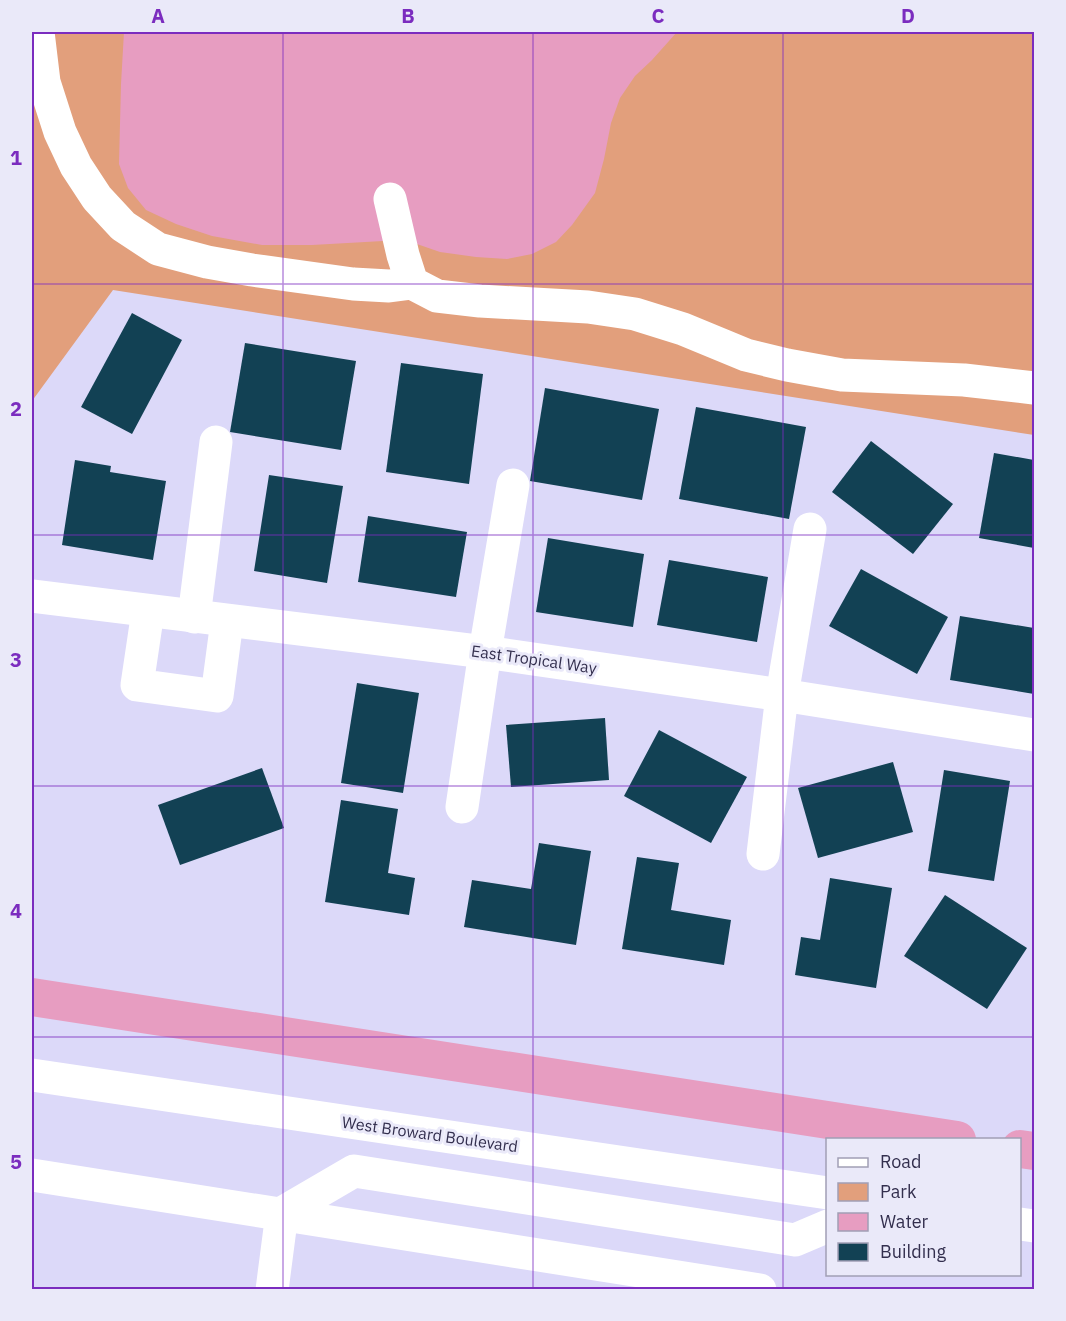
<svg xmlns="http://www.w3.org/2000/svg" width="1066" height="1321" viewBox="0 0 1066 1321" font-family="'IBM Plex Sans',sans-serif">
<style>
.green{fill:#e29f7c}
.water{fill:#e79dc1}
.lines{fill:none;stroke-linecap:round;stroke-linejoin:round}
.canal{stroke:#e79dc1;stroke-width:38}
.building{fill:#124154}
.minor{stroke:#fff;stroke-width:33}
.major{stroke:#fff;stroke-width:33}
.grid{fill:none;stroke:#7b2cbf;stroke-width:1.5;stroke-opacity:0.55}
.labels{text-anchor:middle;stroke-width:6;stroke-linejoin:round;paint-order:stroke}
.street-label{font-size:16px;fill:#332f4e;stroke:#eae9f9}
.neatline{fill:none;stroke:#7b2cbf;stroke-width:2}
.grid-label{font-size:20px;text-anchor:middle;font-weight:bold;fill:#7b2cbf}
</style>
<rect width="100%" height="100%" fill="#dcd9f9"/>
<path class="green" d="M 32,32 L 1034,32 L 1034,435 L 113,290 L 32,401 Z"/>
<path class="water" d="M 124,32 L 677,32 L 652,60 L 635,76 L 620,98 L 611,123 L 604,159 L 595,193 L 572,225 L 556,242 L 532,254 L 507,259 L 476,257 L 440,252 L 414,243 L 383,241 L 312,245 L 262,245 L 212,236 L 176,224 L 146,210 L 128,188 L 119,164 L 121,84 Z"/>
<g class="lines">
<g class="canal">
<path d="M 32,997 L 957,1140"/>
<path d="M 1020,1149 L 1034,1151"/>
</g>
</g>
<g class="building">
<path d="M 132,313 L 182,340 L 132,434 L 81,407 Z"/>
<path d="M 245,343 L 356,361 L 341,450 L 230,432 Z"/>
<path d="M 401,363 L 483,374 L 469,484 L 386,472 Z"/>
<path d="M 545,388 L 659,409 L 642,500 L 530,481 Z"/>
<path d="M 696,407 L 806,427 L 789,519 L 679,499 Z"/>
<path d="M 871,441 L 953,504 L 913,554 L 832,492 Z"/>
<path d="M 994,453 L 1034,460 L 1034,548 L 979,538 Z"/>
<path d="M 75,460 L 111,466 L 110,472 L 166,481 L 153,560 L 62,545 Z"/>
<path d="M 269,475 L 343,486 L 327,583 L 254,571 Z"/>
<path d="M 368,516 L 467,532 L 456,597 L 358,582 Z"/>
<path d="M 548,538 L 644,554 L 633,627 L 536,612 Z"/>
<path d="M 669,560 L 768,577 L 757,642 L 657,625 Z"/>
<path d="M 861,569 L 948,617 L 917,674 L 829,626 Z"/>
<path d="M 960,616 L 1034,628 L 1034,694 L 950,680 Z"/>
<path d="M 357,683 L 419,693 L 403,793 L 341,783 Z"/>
<path d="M 605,718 L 609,780 L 511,787 L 506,725 Z"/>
<path d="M 659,730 L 747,777 L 711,843 L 624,796 Z"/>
<path d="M 893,762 L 913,832 L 818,858 L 798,788 Z"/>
<path d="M 262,768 L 284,828 L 180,865 L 158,805 Z"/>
<path d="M 944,770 L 1010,781 L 994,881 L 928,871 Z"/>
<path d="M 341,800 L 398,809 L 388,873 L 415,878 L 409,915 L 325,902 Z"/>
<path d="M 539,843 L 591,851 L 576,945 L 464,927 L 472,880 L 531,889 Z"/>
<path d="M 637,857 L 679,863 L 671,910 L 731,920 L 724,965 L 622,949 Z"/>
<path d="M 830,878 L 892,888 L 876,988 L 795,975 L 801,937 L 820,940 Z"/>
<path d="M 945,895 L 1027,948 L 987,1009 L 904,956 Z"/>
</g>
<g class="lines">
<g class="minor">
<path d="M 38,32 L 44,82 L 60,132 L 76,166 L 97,198 L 123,226 L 158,249 L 207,262 L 252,270 L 353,284 L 389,286 L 412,283"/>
<path d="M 390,199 L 403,255 L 412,283 L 437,296 L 480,301 L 588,307 L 635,314 L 683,329 L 746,355 L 787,365 L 842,375 L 964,380 L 1034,388"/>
<path d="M 32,596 L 485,652 L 782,695 L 1034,735"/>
<path d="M 148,611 L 137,685 L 217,696 L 227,621"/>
<path d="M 194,617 L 216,442"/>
<path d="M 462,807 L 485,652 L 513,485"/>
<path d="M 763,854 L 782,695 L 810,529"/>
<path d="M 272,1290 L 282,1213"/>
</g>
<g class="major">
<path d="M 32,1075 L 828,1193"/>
<path d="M 32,1175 L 760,1290"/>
<path d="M 282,1213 L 354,1171 L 795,1240 L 828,1226"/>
<path d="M 1020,1224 L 1034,1226"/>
</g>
</g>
<path class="grid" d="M 283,32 L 283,1290M 533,32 L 533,1290M 783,32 L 783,1290M 32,284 L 1034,284M 32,535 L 1034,535M 32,786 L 1034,786M 32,1037 L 1034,1037"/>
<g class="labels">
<g class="street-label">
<text transform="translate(534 659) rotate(8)" y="6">East Tropical Way</text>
<text transform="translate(430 1134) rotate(8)" y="6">West Broward Boulevard</text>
</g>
</g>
<rect width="1066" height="1321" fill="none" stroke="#eae9f9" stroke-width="66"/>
<rect x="826" y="1138" width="195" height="138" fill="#eae9f9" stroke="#a19fb5" stroke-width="1.5"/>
<rect x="838" y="1158" width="30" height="9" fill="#ffffff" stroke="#a19fb5" stroke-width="1.5"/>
<text x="880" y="1168" font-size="18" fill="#332f4e">Road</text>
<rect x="838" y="1183" width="30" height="18" fill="#e29f7c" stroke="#a19fb5" stroke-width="1.5"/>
<text x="880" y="1198" font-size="18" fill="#332f4e">Park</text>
<rect x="838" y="1213" width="30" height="18" fill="#e79dc1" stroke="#a19fb5" stroke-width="1.5"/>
<text x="880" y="1228" font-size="18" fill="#332f4e">Water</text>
<rect x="838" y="1243" width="30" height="18" fill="#124154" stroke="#a19fb5" stroke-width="1.5"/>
<text x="880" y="1258" font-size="18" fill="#332f4e">Building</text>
<rect x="33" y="33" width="1000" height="1255" class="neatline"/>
<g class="grid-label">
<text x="158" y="23">A</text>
<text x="408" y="23">B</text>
<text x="658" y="23">C</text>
<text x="908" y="23">D</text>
<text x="16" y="165">1</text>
<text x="16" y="416">2</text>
<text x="16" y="667">3</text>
<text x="16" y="918">4</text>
<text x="16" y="1169">5</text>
</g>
</svg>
